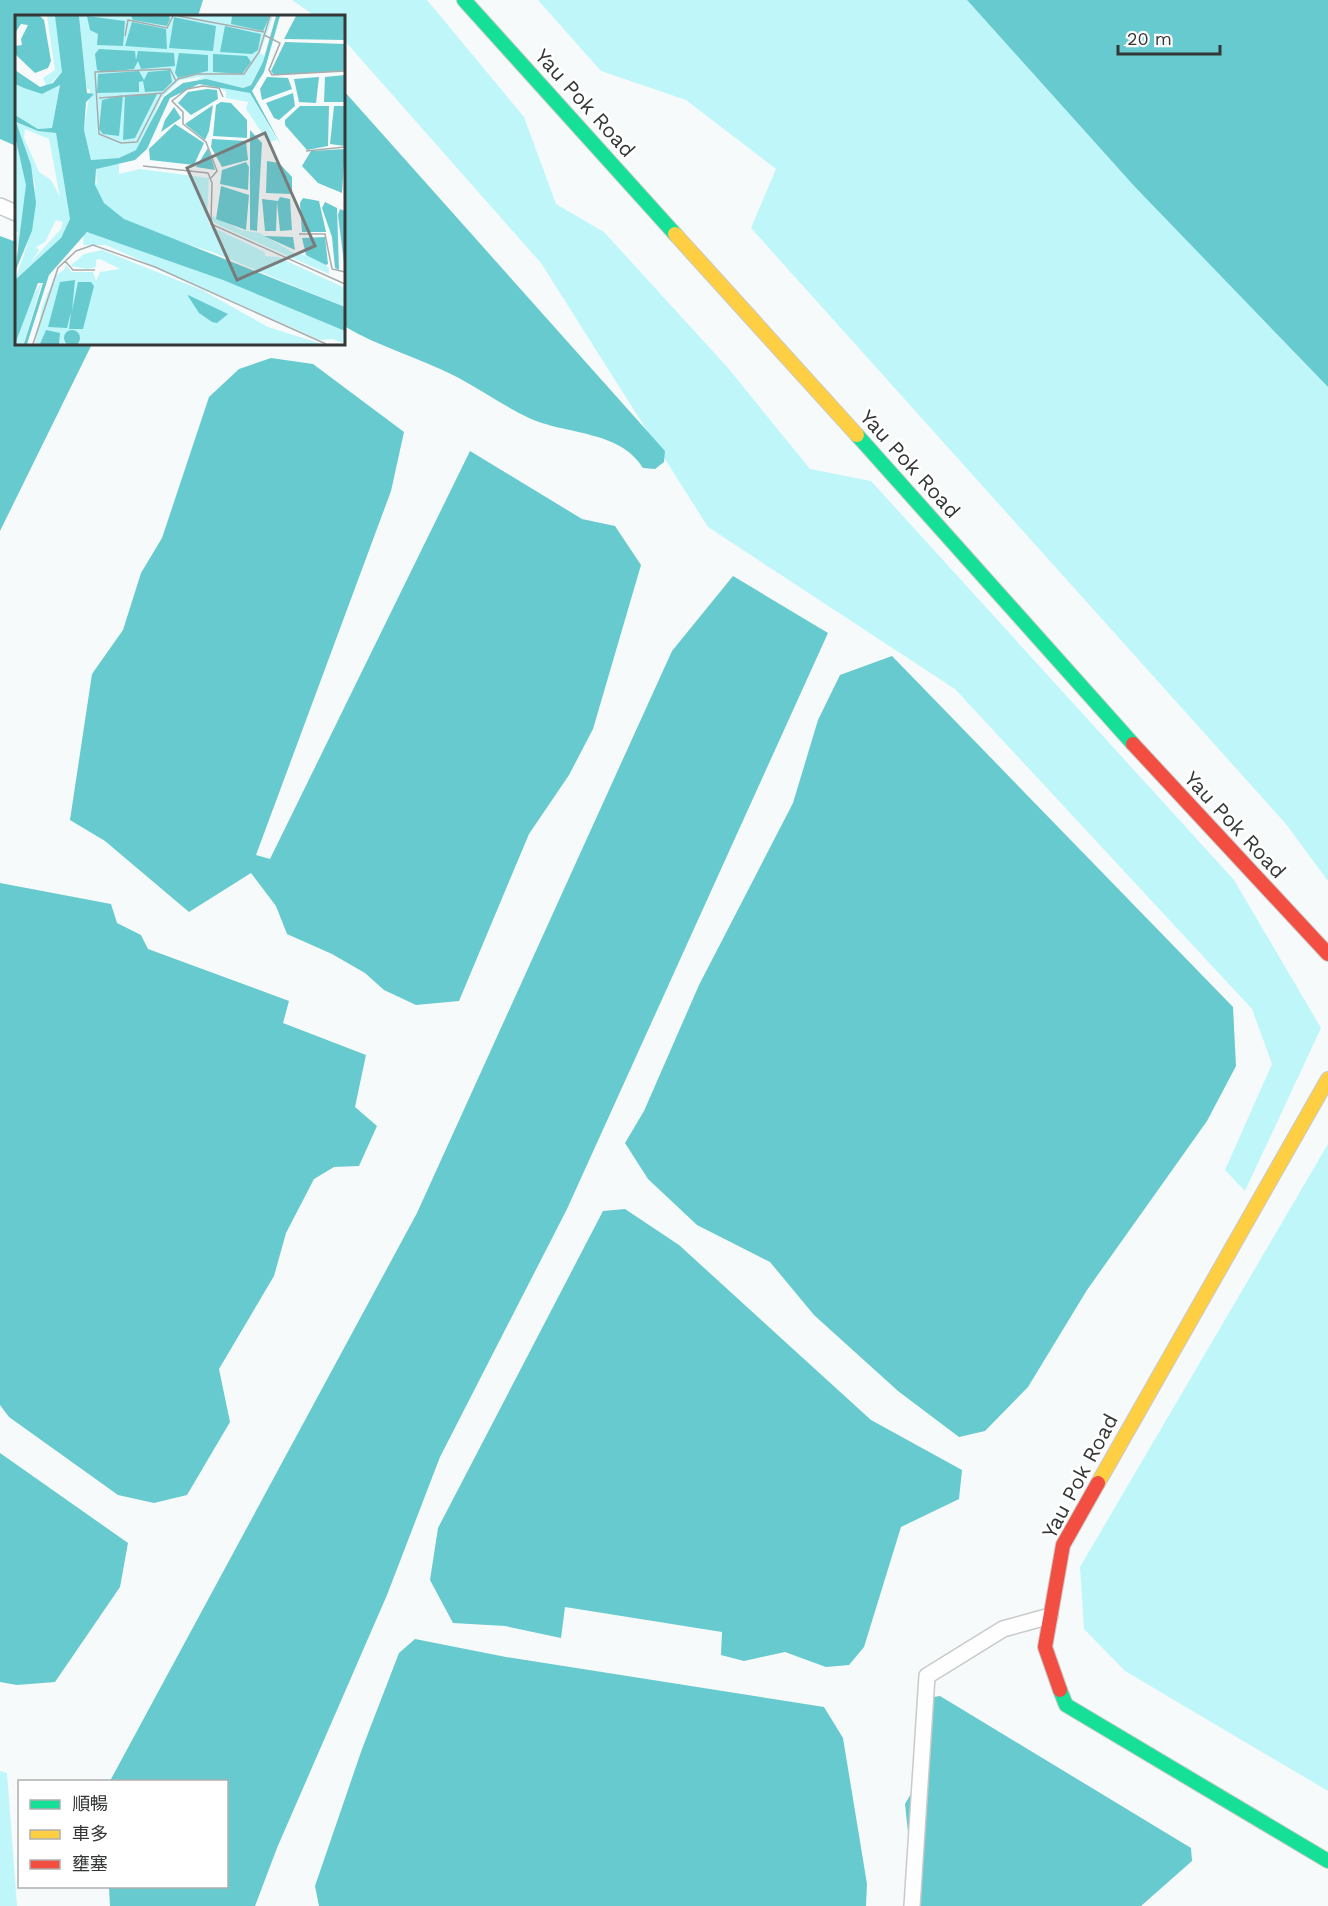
<svg xmlns="http://www.w3.org/2000/svg" width="1328" height="1906" viewBox="0 0 1328 1906" font-family="'Work Sans','Noto Sans TC',sans-serif">
<style>
.green{fill:#bff6f9}
.water{fill:#66cacf}
.lines{fill:none;stroke-linecap:round;stroke-linejoin:round}
.lane-casing{stroke:#c8caca;stroke-width:18}
.fast-casing{stroke:#c8caca;stroke-width:16}
.slow-casing{stroke:#c8caca;stroke-width:16}
.jam-casing{stroke:#c8caca;stroke-width:16}
.lane{stroke:#fefefe;stroke-width:15}
.fast{stroke:#16e098;stroke-width:14}
.slow{stroke:#ffcf43;stroke-width:14}
.jam{stroke:#f24e42;stroke-width:14}
.labels{text-anchor:middle;stroke-width:5;stroke-linejoin:round;paint-order:stroke}
.street-label{font-size:21px;fill:#353737;stroke:#fff}
.inset-road{fill:none;stroke:#a9acac;stroke-width:1.5}
.view{fill:#797b7b;fill-opacity:0.15;stroke:#797b7b;stroke-width:3}
.inset-edge{fill:none;stroke:#353737;stroke-width:3}
</style>
<rect width="100%" height="100%" fill="#f7fafa"/>
<g class="green">
<path d="M 292,0 L 427,0 L 524,117 L 556,204 L 604,232 L 728,368 L 810,469 L 871,481 L 1234,880 L 1321,1028 L 1245,1191 L 1225,1170 L 1272,1064 L 1252,1009 L 955,689 L 708,527 L 541,263 L 344,40 L 344,16 L 315,16 Z"/>
<path d="M 538,0 L 967,0 L 1135,187 L 1328,387 L 1328,881 L 1286,824 L 751,228 L 776,169 L 686,100 L 601,71 Z"/>
<path d="M 1328,1144 L 1328,1791 L 1125,1671 L 1084,1629 L 1080,1567 Z"/>
<path d="M 0,1771 L 7,1773 L 17,1906 L 0,1906 Z"/>
</g>
<g class="water">
<path d="M 0,0 L 203,0 L 198,16 L 16,16 L 16,146 L 0,139 Z"/>
<path d="M 967,0 L 1328,0 L 1328,387 L 1135,187 Z"/>
<path d="M 344,91 L 665,451 L 664,462 L 655,469 L 643,468 C 620,430 566,435 529,418 C 504,406 481,390 457,377 C 420,358 379,347 344,326 Z"/>
<path d="M 0,236 L 16,242 L 16,344 L 92,344 L 0,531 Z"/>
<path d="M 271,358 L 313,364 L 404,432 L 391,491 L 256,855 L 270,859 L 470,451 L 582,519 L 615,526 L 641,565 L 593,729 L 569,775 L 529,834 L 459,1001 L 416,1005 L 384,990 L 365,973 L 332,954 L 287,934 L 276,906 L 251,873 L 189,912 L 105,841 L 70,820 L 92,674 L 123,630 L 141,573 L 162,538 L 209,397 L 239,369 Z"/>
<path d="M 733,576 L 828,633 L 567,1209 L 440,1457 L 387,1595 L 277,1848 L 255,1906 L 110,1906 L 109,1887 L 226,1886 L 226,1782 L 110,1781 L 417,1213 L 672,651 Z"/>
<path d="M 892,656 L 1233,1007 L 1236,1066 L 1207,1121 L 1087,1290 L 1028,1387 L 985,1431 L 959,1437 L 898,1391 L 814,1315 L 770,1262 L 697,1225 L 648,1179 L 625,1143 L 644,1111 L 699,985 L 793,803 L 818,720 L 840,675 Z"/>
<path d="M 0,883 L 111,904 L 117,923 L 141,935 L 148,949 L 289,1001 L 283,1023 L 366,1055 L 355,1107 L 377,1126 L 359,1166 L 334,1167 L 314,1179 L 286,1233 L 274,1276 L 219,1369 L 230,1422 L 187,1495 L 154,1503 L 118,1495 L 9,1417 L 0,1405 Z"/>
<path d="M 625,1209 L 679,1245 L 871,1420 L 962,1470 L 959,1499 L 901,1527 L 864,1647 L 849,1665 L 826,1667 L 785,1652 L 744,1661 L 721,1655 L 722,1632 L 565,1607 L 561,1638 L 505,1626 L 453,1623 L 430,1580 L 438,1528 L 603,1211 Z"/>
<path d="M 0,1453 L 128,1543 L 120,1587 L 55,1682 L 17,1685 L 0,1682 Z"/>
<path d="M 415,1639 L 506,1657 L 824,1707 L 843,1738 L 867,1884 L 866,1906 L 319,1906 L 315,1886 L 362,1749 L 399,1653 Z"/>
<path d="M 940,1696 L 1191,1848 L 1192,1861 L 1141,1906 L 908,1906 L 909,1842 L 905,1804 L 913,1790 L 928,1698 Z"/>
</g>
<g class="lines">
<g class="lane-casing">
<g id="lane">
<path d="M 0,206 L 16,213"/>
<path d="M 912,1906 L 927,1676 L 1003,1629 L 1050,1616"/>
</g>
</g>
<g class="fast-casing">
<g id="fast">
<path d="M 464,0 L 675,234"/>
<path d="M 857,435 L 1133,744"/>
<path d="M 1060,1690 L 1066,1705 L 1328,1861"/>
</g>
</g>
<g class="slow-casing">
<g id="slow">
<path d="M 675,234 L 857,435"/>
<path d="M 1098,1483 L 1328,1079"/>
</g>
</g>
<g class="jam-casing">
<g id="jam">
<path d="M 1133,744 L 1328,954"/>
<path d="M 1060,1690 L 1045,1647 L 1063,1545 L 1098,1483"/>
</g>
</g>
<use href="#lane" class="lane"/>
<use href="#fast" class="fast"/>
<use href="#slow" class="slow"/>
<use href="#jam" class="jam"/>
</g>
<g class="labels">
<g class="street-label">
<text transform="translate(585 103) rotate(48)" y="7">Yau Pok Road</text>
<text transform="translate(910 464) rotate(48)" y="7">Yau Pok Road</text>
<text transform="translate(1235 825) rotate(47)" y="7">Yau Pok Road</text>
<text transform="translate(1080 1476) rotate(-62)" y="7">Yau Pok Road</text>
</g>
</g>
<g transform="translate(15 15)">
<rect width="330" height="330" fill="#f7fafa"/>
<path d="M 32,1 L 40,1 L 48,50 L 47,57 L 32,72 L 28,63 L 40,55 ZM 64,1 L 258,1 L 245,38 L 250,41 L 248,47 L 236,69 L 228,73 L 181,65 L 191,61 L 165,65 L 146,83 L 129,126 L 121,135 L 104,143 L 76,145 L 69,115 L 75,75 L 72,73 ZM 0,69 L 27,79 L 45,69 L 37,113 L 23,114 L 0,100 ZM 195,69 L 235,78 L 262,125 L 253,127 L 231,94 L 233,87 L 211,83 L 211,76 ZM 0,107 L 23,116 L 41,118 L 55,204 L 46,223 L 0,265 L 17,216 L 20,169 ZM 10,114 L 34,124 L 45,182 L 36,165 L 24,157 L 9,123 ZM 41,205 L 48,207 L 46,214 L 15,248 L 24,235 L 21,232 L 30,227 ZM 1,130 L 5,132 L 12,172 L 8,217 L 0,237 L 3,217 L 0,218 ZM 92,149 L 104,149 L 104,159 L 125,154 L 194,163 L 192,202 L 195,211 L 250,237 L 250,241 L 263,242 L 330,273 L 330,292 L 200,238 L 100,205 L 76,181 L 69,156 L 79,155 L 80,169 L 82,169 L 81,154 ZM 198,201 L 226,215 L 245,218 L 279,238 L 303,243 L 314,253 L 314,259 L 205,211 L 196,205 ZM 74,217 L 208,265 L 323,313 L 330,316 L 330,329 L 318,324 L 305,325 L 91,230 L 68,230 L 69,219 ZM 87,235 L 187,275 L 253,312 L 307,329 L 20,329 L 27,292 L 40,261 L 50,254 L 50,249 L 57,257 L 78,257 L 81,266 L 85,257 L 105,254 L 85,244 L 81,245 L 81,252 L 73,254 L 55,251 L 69,239 ZM 27,266 L 9,329 L 0,329 L 4,304 Z" fill="#bff6f9" fill-rule="evenodd"/>
<path d="M 0,1 L 25,1 L 29,5 L 36,46 L 33,53 L 20,58 L 0,39 L 0,31 L 7,30 L 6,24 L 13,10 L 6,9 L 0,18 ZM 40,1 L 64,1 L 72,78 L 79,79 L 71,87 L 69,115 L 76,145 L 104,143 L 121,135 L 149,82 L 168,68 L 191,64 L 228,73 L 236,70 L 248,47 L 261,1 L 265,1 L 249,57 L 237,76 L 266,130 L 235,78 L 184,69 L 155,83 L 132,134 L 120,145 L 81,154 L 80,170 L 89,188 L 109,204 L 330,292 L 330,316 L 208,265 L 72,217 L 34,260 L 12,329 L 9,329 L 28,268 L 23,268 L 0,329 L 0,265 L 46,223 L 55,204 L 41,118 L 23,116 L 1,107 L 16,150 L 21,188 L 17,216 L 0,257 L 11,170 L 0,121 L 0,100 L 23,114 L 37,113 L 45,70 L 27,79 L 9,73 L 0,69 L 0,55 L 25,72 L 38,68 L 47,57 ZM 72,1 L 110,6 L 108,31 L 82,30 L 83,19 L 75,15 ZM 116,1 L 154,1 L 155,4 L 152,11 L 118,5 ZM 217,1 L 255,1 L 248,16 L 216,9 ZM 281,1 L 330,1 L 330,25 L 269,24 ZM 159,2 L 201,11 L 198,36 L 154,33 ZM 117,7 L 151,14 L 152,34 L 110,31 ZM 210,11 L 246,19 L 243,35 L 237,39 L 205,37 ZM 270,27 L 330,29 L 330,56 L 259,60 L 256,56 ZM 84,34 L 120,36 L 121,45 L 123,36 L 159,38 L 160,51 L 126,54 L 123,46 L 119,54 L 89,57 L 82,55 L 80,39 ZM 164,38 L 193,40 L 193,56 L 163,63 L 160,58 ZM 198,39 L 232,41 L 236,47 L 227,59 L 198,57 ZM 155,55 L 157,67 L 148,76 L 130,77 L 128,66 L 124,67 L 124,77 L 82,78 L 83,59 L 124,56 L 129,65 L 133,57 ZM 330,60 L 330,87 L 309,87 L 310,62 ZM 252,62 L 273,63 L 277,74 L 247,85 L 245,74 ZM 304,62 L 301,88 L 284,87 L 279,64 ZM 192,74 L 202,75 L 203,84 L 176,100 L 163,88 L 173,77 ZM 278,78 L 280,91 L 264,105 L 259,103 L 251,88 ZM 142,79 L 120,123 L 108,125 L 110,80 ZM 108,80 L 104,121 L 88,119 L 84,114 L 87,85 ZM 206,87 L 216,88 L 232,105 L 232,123 L 198,121 L 201,90 ZM 198,90 L 194,116 L 190,125 L 170,109 ZM 285,91 L 314,91 L 313,131 L 292,135 L 270,110 L 270,105 ZM 319,91 L 330,91 L 330,131 L 315,129 ZM 159,92 L 166,103 L 146,117 L 150,105 ZM 160,109 L 189,128 L 179,150 L 135,145 L 134,134 ZM 235,115 L 247,128 L 242,216 L 235,215 ZM 197,124 L 231,126 L 233,145 L 207,152 L 196,132 ZM 193,133 L 200,155 L 181,152 ZM 330,134 L 327,178 L 303,168 L 287,151 L 296,136 ZM 252,146 L 264,148 L 277,162 L 277,179 L 251,178 ZM 231,147 L 234,152 L 233,175 L 205,169 L 207,155 ZM 206,171 L 234,180 L 231,215 L 201,204 ZM 265,182 L 275,184 L 277,215 L 265,216 L 262,187 L 261,216 L 250,216 L 247,184 L 263,186 ZM 288,183 L 304,186 L 311,217 L 287,217 L 285,188 ZM 310,187 L 322,193 L 324,255 L 320,253 L 317,222 L 307,193 ZM 325,194 L 330,196 L 330,256 L 323,200 ZM 249,221 L 278,222 L 280,235 ZM 310,222 L 313,249 L 311,250 L 291,240 L 287,223 ZM 60,265 L 57,296 L 63,267 L 76,267 L 79,271 L 68,314 L 54,314 L 56,297 L 52,313 L 33,312 L 45,267 ZM 173,281 L 173,280 L 213,299 L 202,308 L 197,307 L 184,298 ZM49 323a8 8 0 1 1 16 0a8 8 0 1 1-16 0ZM 31,315 L 45,318 L 44,329 L 25,329 Z" fill="#66cacf"/>
<path class="inset-road" d="M 163,1 L 249,17M 249,20 L 265,28 L 254,55 L 257,60 L 330,56M 110,21 L 113,5 L 152,13 L 158,1M 147,78 L 122,127 L 106,128 L 84,119 L 80,57 L 155,54 L 161,66M 84,83 L 148,78 L 163,64 L 182,59 L 229,59 L 244,37 L 255,1M 291,136 L 330,132M 128,151 L 193,158 L 197,168 L 196,209 L 330,269M 196,163 L 202,156 L 191,127 L 168,109 L 168,97 L 157,86 L 172,74 L 188,71 L 204,73 L 208,82M 284,219 L 310,219 L 317,254 L 330,257M 50,246 L 58,255 L 80,255M 18,329 L 43,253 L 61,236 L 78,230 L 140,252 L 311,329"/>
<path class="view" d="M 250,118 L 300,231 L 222,265 L 172,153 Z"/>
<rect width="330" height="330" class="inset-edge"/>
</g>
<rect x="18" y="1780" width="210" height="108" fill="#ffffff" stroke="#aeafaf" stroke-width="1.5"/>
<rect x="30" y="1800" width="30" height="9" fill="#16e098" stroke="#aeafaf" stroke-width="1.5"/>
<text x="72" y="1810" font-size="18" fill="#353737">順暢</text>
<rect x="30" y="1830" width="30" height="9" fill="#ffcf43" stroke="#aeafaf" stroke-width="1.5"/>
<text x="72" y="1840" font-size="18" fill="#353737">車多</text>
<rect x="30" y="1860" width="30" height="9" fill="#f24e42" stroke="#aeafaf" stroke-width="1.5"/>
<text x="72" y="1870" font-size="18" fill="#353737">壅塞</text>
<path d="M1118 45v9h102v-9" fill="none" stroke="#353737" stroke-width="3"/>
<text x="1127" y="45" font-size="18" fill="#353737" stroke="#ffffff" stroke-width="4.5" paint-order="stroke">20 m</text>
</svg>
